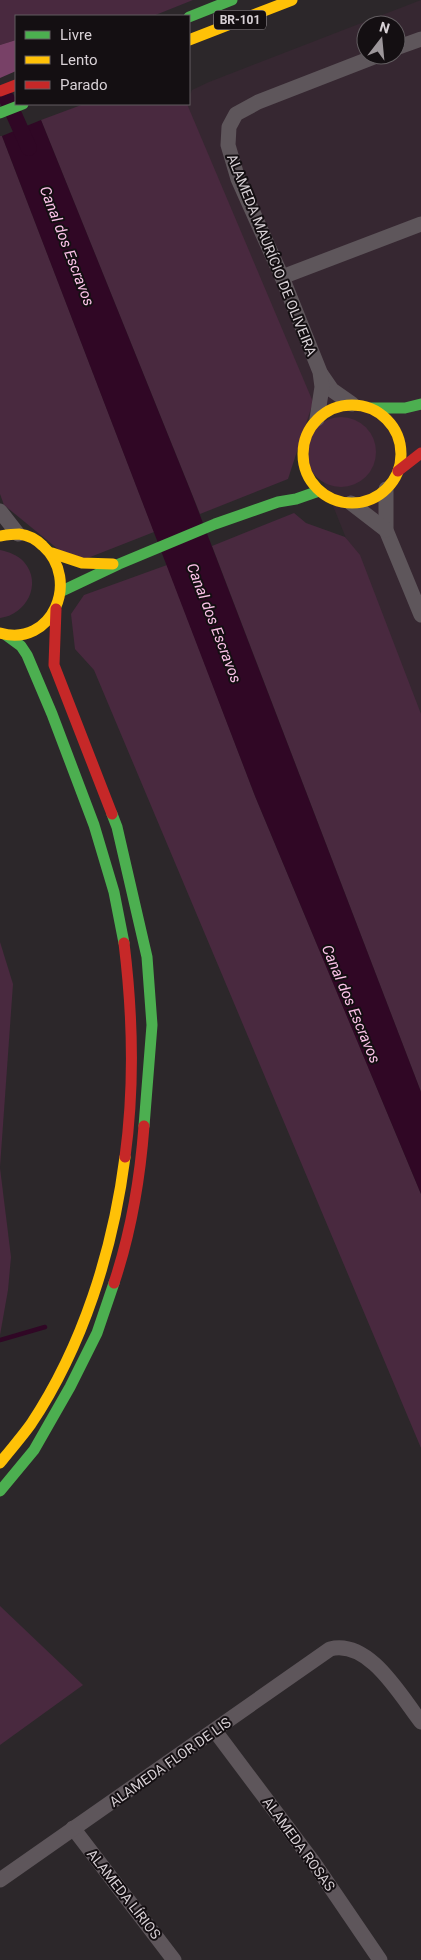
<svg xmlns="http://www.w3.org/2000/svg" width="421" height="1960" viewBox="0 0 421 1960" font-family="Roboto,sans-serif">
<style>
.built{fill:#362731;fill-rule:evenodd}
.green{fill:#49293f}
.forest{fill:#784167}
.water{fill:#300725}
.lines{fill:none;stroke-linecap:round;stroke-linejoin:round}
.stream{stroke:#300725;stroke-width:4.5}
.canal{stroke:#300725;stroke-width:16}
.street{stroke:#5e565b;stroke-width:15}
.fast{stroke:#4caf50;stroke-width:11}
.slow{stroke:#ffc107;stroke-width:11}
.jam{stroke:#c62828;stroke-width:11}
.labels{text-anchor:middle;stroke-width:4;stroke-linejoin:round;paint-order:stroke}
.shield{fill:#140f12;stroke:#9d979b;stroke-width:1}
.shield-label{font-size:12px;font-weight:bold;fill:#d8d1d6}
.street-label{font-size:14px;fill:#d8d1d6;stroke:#140f12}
.water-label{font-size:15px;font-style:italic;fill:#fcc3e9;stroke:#140f12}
</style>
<rect width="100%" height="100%" fill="#2c272a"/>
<path class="built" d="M 421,0 L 421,724 L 279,372 L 185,104 L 189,104 L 189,97 L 192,90 L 209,82 ZM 366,25 L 396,25 L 396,55 L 366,55 Z"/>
<g class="green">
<path d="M 0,0 L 193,0 L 153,16 L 16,16 L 16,40 L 0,45 Z"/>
<path d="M 84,104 L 187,104 L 313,402 L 288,479 L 200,514 L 41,120 Z"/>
<path d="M 0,136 L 2,136 L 154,532 L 75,563 L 4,505 L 0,494 Z"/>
<circle cx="341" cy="452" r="35"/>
<path d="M 294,513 L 306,523 L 345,537 L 360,555 L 421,714 L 421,1092 L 212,546 Z"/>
<path d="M 0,550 C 9,552 18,555 24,562 C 43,584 26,615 0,618 Z"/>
<path d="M 167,565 L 255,796 L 421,1194 L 421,1448 L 94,670 L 75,649 L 71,614 L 84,595 Z"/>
<path d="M 0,942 L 13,984 L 0,1167 Z"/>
<path d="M 0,1168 L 11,1257 L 8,1290 L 0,1335 Z"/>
<path d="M 0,1606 L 83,1685 L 0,1745 Z"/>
</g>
<path class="forest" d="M 16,40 L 16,71 L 0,78 L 0,45 Z"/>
<path class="water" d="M 41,120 L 193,497 L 421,1092 L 421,1194 L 255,796 L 2,136 Z"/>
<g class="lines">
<path class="stream" d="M 0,1340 L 45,1327"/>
<path class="canal" d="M 7,99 L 29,148"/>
<g class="street">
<path d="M 396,48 L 421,39"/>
<path d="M 282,277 L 421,224"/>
<path d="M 321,374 L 332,390 L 352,404"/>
<path d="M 317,419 L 322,387 L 320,372 L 282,277 L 238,179 L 228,145 L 229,127 L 236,114 L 258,102 L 379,55"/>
<path d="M 386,489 L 386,530 L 421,615"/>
<path d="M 351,503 L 386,530"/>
<path d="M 0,511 L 18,534"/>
<path d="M 215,1731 L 314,1863 L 380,1960"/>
<path d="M 73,1828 L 174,1960"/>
<path d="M 0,1880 L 330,1649 C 369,1639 400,1695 421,1722"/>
</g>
<g class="fast">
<path d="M 189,17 L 232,0"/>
<path d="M 0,113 L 23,104"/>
<path d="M 371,408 L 405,408 L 421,404"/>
<path d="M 62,591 L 119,564 L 215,524 L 278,502 L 296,499 L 319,491"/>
<path d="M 6,635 L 21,646 L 27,655 L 52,714 L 94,825 L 114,892 L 124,943"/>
<path d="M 112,814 L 117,827 L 147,957 L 152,1025 L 144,1126"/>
<path d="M 0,1491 L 34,1450 L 70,1387 L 97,1333 L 114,1283"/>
</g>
<g class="slow">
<path d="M 189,40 L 292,0"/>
<circle cx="352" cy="454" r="49"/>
<path d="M 0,536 C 6,535 13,534 19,534 C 28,535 37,540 43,546 C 81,580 52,648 0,633"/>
<path d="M 52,553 L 82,563 L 113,564"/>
<path d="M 0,1463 C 10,1450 21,1438 31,1424 C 83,1346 113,1250 125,1157"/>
</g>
<g class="jam">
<path d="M 0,91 L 16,85"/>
<path d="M 398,471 L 421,453"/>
<path d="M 56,609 L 54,665 L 112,814"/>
<path d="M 124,943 C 133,1016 135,1084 125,1157"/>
<path d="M 114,1283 C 131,1232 140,1180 144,1126"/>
</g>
</g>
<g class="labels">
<rect class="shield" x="214" y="10.5" width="52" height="19" rx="4"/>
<g class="shield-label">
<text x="240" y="24">BR-101</text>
</g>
<g class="street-label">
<text transform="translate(272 255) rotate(68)" y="5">ALAMEDA MAURÍCIO DE OLIVEIRA</text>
<text transform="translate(170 1762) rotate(-35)" y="5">ALAMEDA FLOR DE LIS</text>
<text transform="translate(299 1844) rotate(54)" y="5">ALAMEDA ROSAS</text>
<text transform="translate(124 1894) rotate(52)" y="5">ALAMEDA LÍRIOS</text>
</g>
<g class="water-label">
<text transform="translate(67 246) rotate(69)" y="5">Canal dos Escravos</text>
<text transform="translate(214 623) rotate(69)" y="5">Canal dos Escravos</text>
<text transform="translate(351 1004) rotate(67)" y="5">Canal dos Escravos</text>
</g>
</g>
<rect x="15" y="15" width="175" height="90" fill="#140f12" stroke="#625d60"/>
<rect x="25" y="31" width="25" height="8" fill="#4caf50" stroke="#625d60"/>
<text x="60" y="40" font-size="15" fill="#d8d1d6">Livre</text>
<rect x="25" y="56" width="25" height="8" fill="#ffc107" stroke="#625d60"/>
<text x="60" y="65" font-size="15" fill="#d8d1d6">Lento</text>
<rect x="25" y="81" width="25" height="8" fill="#c62828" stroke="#625d60"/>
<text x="60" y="90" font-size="15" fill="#d8d1d6">Parado</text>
<g transform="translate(381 40) rotate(16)"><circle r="24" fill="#140f12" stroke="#625d60"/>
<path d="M0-4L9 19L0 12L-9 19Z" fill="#9c969a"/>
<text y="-8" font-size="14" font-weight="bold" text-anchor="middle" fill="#d8d1d6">N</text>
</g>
</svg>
